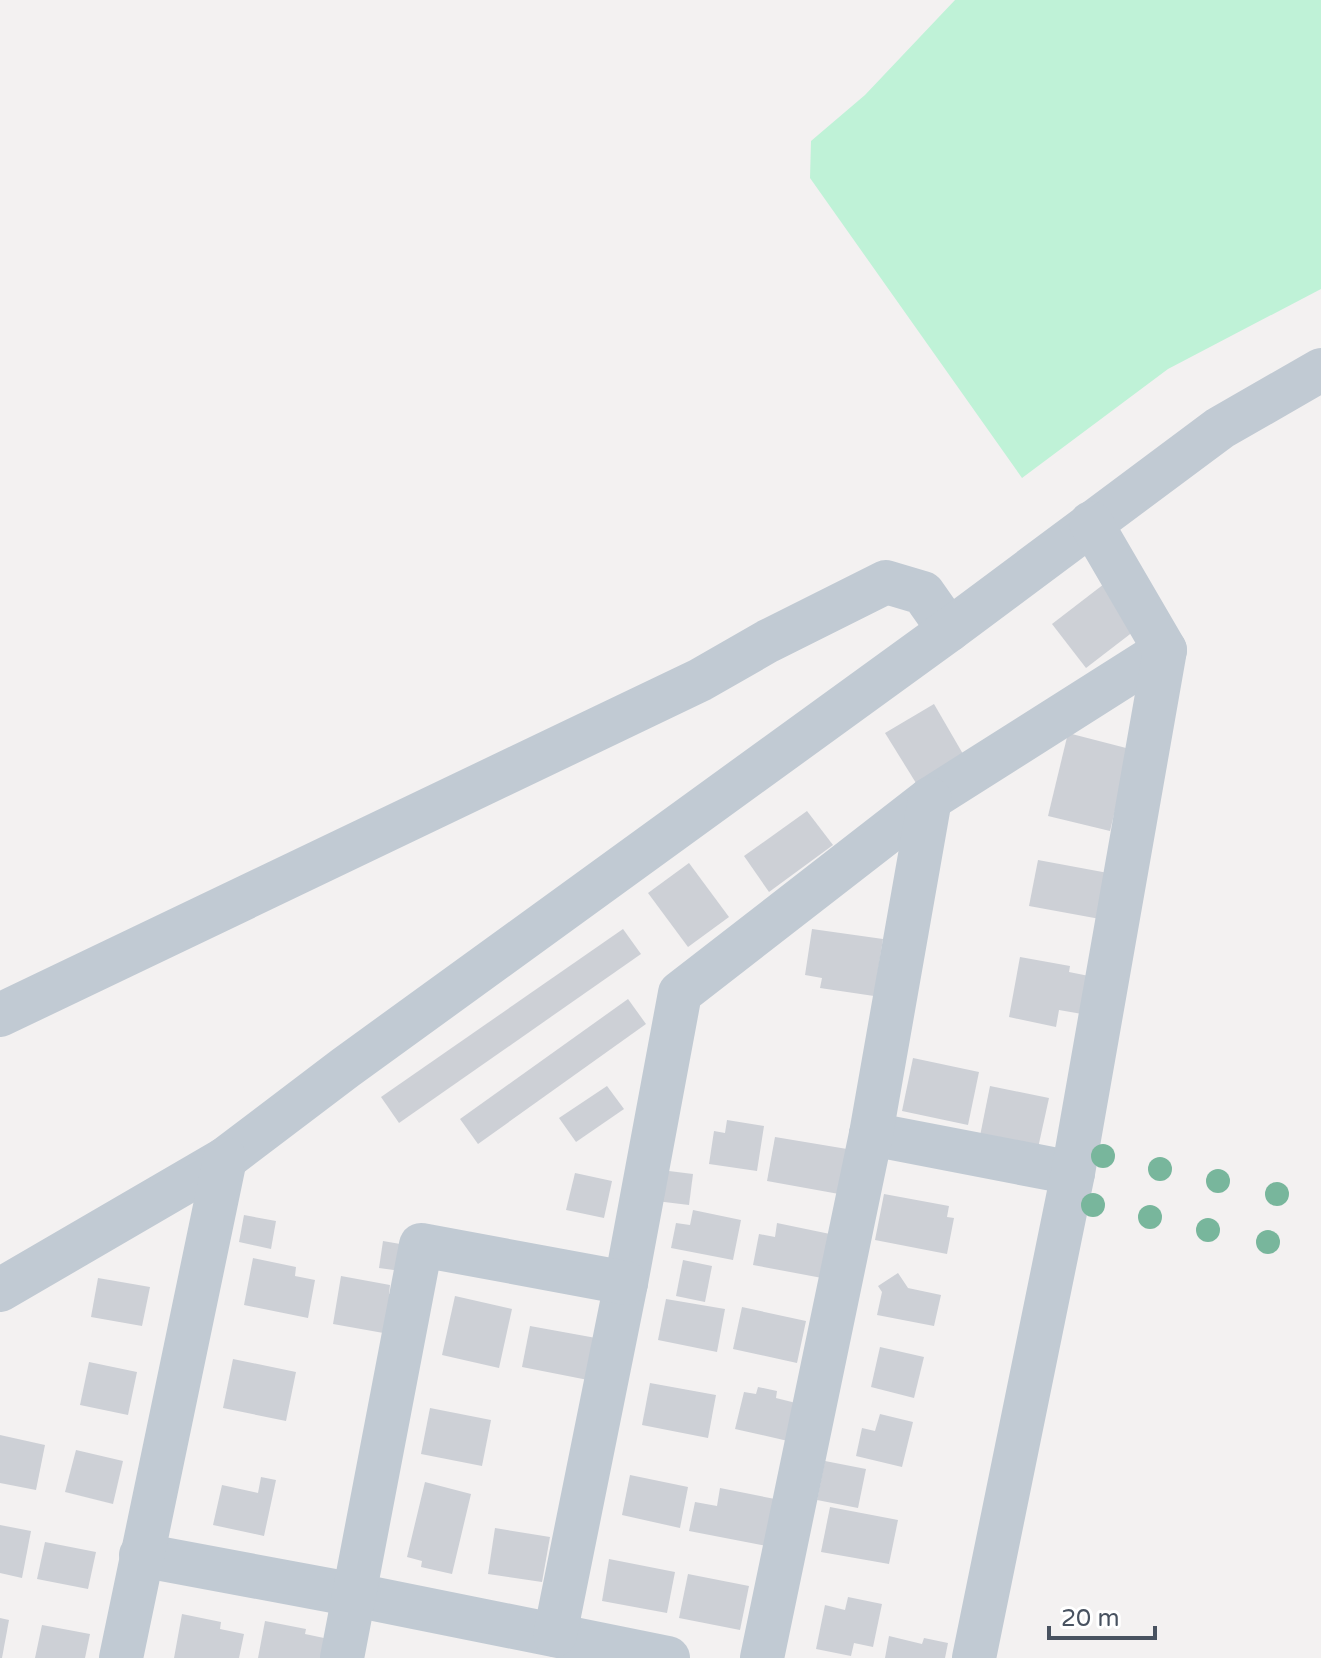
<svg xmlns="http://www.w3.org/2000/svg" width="1321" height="1658" viewBox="0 0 1321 1658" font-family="'Varela Round',sans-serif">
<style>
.green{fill:#bff2d7}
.building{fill:#cdd0d6}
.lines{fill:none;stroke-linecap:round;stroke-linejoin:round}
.minor{stroke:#c1cad3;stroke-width:44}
.tree{fill:#78b69c}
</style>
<rect width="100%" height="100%" fill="#f3f1f1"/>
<path class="green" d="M 955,0 L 1321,0 L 1321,289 L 1168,369 L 1022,478 L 810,178 L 811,141 L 865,95 Z"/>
<g class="building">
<path d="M 1104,584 L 1138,628 L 1086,668 L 1052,624 Z"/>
<path d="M 934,704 L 963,754 L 916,783 L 885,733 Z"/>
<path d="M 1068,733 L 1130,749 L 1110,831 L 1048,816 Z"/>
<path d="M 807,811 L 833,845 L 769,892 L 744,856 Z"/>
<path d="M 1038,860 L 1108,873 L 1100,919 L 1029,906 Z"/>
<path d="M 689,863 L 729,917 L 688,947 L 648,893 Z"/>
<path d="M 623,929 L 641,954 L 399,1123 L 381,1097 Z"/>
<path d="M 812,929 L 883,939 L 874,996 L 820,988 L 822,978 L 805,975 Z"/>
<path d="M 1020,957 L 1070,966 L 1069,972 L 1089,976 L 1082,1014 L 1059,1010 L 1056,1027 L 1009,1017 Z"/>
<path d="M 628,999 L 646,1024 L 478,1144 L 460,1119 Z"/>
<path d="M 913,1058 L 979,1072 L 968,1125 L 902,1111 Z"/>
<path d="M 607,1086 L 624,1109 L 576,1142 L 559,1118 Z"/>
<path d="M 990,1086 L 1049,1098 L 1038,1148 L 980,1136 Z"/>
<path d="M 727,1120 L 764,1126 L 757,1171 L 709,1164 L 714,1131 L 725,1133 Z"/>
<path d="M 775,1137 L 847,1149 L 839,1194 L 767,1181 Z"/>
<path d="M 661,1170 L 693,1174 L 689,1205 L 656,1201 Z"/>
<path d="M 575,1173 L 612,1181 L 604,1218 L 566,1210 Z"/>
<path d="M 884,1194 L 949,1206 L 947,1217 L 954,1218 L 947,1254 L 875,1240 Z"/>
<path d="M 693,1210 L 741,1220 L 733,1260 L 671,1248 L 676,1223 L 690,1225 Z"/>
<path d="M 244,1215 L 276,1221 L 271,1249 L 239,1242 Z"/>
<path d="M 777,1223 L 830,1234 L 822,1278 L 753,1265 L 759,1234 L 775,1237 Z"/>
<path d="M 383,1241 L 406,1245 L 401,1271 L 379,1268 Z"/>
<path d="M 253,1258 L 296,1267 L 295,1276 L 315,1280 L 308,1318 L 244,1305 Z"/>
<path d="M 683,1260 L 712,1266 L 705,1302 L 676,1296 Z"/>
<path d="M 898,1273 L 908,1288 L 941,1295 L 934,1326 L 877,1315 L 882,1292 L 878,1286 Z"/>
<path d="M 341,1276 L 390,1285 L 389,1294 L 395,1295 L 389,1334 L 333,1324 Z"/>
<path d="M 98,1278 L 150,1287 L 142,1326 L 91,1317 Z"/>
<path d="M 455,1296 L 512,1309 L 499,1368 L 442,1355 Z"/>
<path d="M 666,1299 L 725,1309 L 717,1352 L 658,1340 Z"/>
<path d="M 742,1307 L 806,1321 L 797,1363 L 733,1349 Z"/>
<path d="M 530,1326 L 596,1338 L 588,1380 L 522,1367 Z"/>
<path d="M 880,1347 L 924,1357 L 914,1398 L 871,1387 Z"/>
<path d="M 233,1359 L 296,1372 L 286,1421 L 223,1408 Z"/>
<path d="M 89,1362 L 137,1372 L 128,1415 L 80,1405 Z"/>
<path d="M 650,1383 L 716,1395 L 708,1438 L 642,1425 Z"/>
<path d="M 758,1387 L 777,1391 L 776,1398 L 796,1403 L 788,1441 L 735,1429 L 744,1392 L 756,1394 Z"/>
<path d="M 430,1408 L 491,1420 L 482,1466 L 421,1454 Z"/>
<path d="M 880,1414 L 913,1422 L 902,1467 L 856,1456 L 862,1428 L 875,1431 Z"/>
<path d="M 0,1435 L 45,1445 L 36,1490 L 0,1483 Z"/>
<path d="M 76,1450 L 123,1461 L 113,1504 L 65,1492 Z"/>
<path d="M 825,1461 L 866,1469 L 858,1508 L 817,1500 Z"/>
<path d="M 630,1475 L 688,1487 L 680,1528 L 622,1515 Z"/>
<path d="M 261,1477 L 276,1480 L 264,1536 L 213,1525 L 222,1485 L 258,1493 Z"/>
<path d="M 425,1482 L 471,1494 L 452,1574 L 421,1567 L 422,1561 L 407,1557 Z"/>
<path d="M 720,1488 L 775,1499 L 766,1546 L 689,1531 L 695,1502 L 717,1506 Z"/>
<path d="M 830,1507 L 898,1520 L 889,1564 L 821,1552 Z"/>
<path d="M 0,1525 L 31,1531 L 22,1578 L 0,1573 Z"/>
<path d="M 495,1528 L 550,1537 L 542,1582 L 488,1574 Z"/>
<path d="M 45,1542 L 96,1552 L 88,1589 L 37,1579 Z"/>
<path d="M 609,1559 L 675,1572 L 667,1613 L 602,1601 Z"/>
<path d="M 688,1574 L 749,1586 L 740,1630 L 679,1618 Z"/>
<path d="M 848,1597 L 882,1604 L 873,1647 L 854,1643 L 851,1656 L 816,1649 L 825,1605 L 845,1610 Z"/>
<path d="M 182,1614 L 221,1622 L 220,1629 L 244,1634 L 239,1658 L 174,1658 Z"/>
<path d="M 0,1618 L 9,1620 L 2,1658 L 0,1658 Z"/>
<path d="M 265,1621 L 306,1629 L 305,1634 L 324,1638 L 325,1658 L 258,1658 Z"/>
<path d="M 42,1625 L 90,1634 L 85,1658 L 35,1658 Z"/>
<path d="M 889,1636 L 922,1644 L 924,1638 L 948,1643 L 945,1658 L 885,1658 Z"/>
</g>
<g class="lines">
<g class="minor">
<path d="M 0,1015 L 700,680 L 768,641 L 886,582 L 923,593 L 949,630"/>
<path d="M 871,1134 L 1073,1173"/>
<path d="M 0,1290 L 225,1159 L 345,1068 L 949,630 L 1220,428 L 1321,370"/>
<path d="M 141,1555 L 355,1595 L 668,1658"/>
<path d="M 555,1635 L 626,1283 L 680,993 L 930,799 L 1165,650"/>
<path d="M 121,1658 L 225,1159"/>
<path d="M 342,1658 L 421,1245 L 626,1283"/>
<path d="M 762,1658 L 871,1134 L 930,799"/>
<path d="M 974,1658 L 1073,1173 L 1165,650 L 1091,523"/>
</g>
</g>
<g class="tree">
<circle cx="1103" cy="1156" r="12"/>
<circle cx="1160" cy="1169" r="12"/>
<circle cx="1218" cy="1181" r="12"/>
<circle cx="1277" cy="1194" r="12"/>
<circle cx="1093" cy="1205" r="12"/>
<circle cx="1150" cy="1217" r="12"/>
<circle cx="1208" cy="1230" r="12"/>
<circle cx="1268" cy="1242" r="12"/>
</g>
<path d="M1049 1626v12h106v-12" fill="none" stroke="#485260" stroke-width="4"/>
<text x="1061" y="1626" font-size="24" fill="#485260" stroke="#ffffff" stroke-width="6" paint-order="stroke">20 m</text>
</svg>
